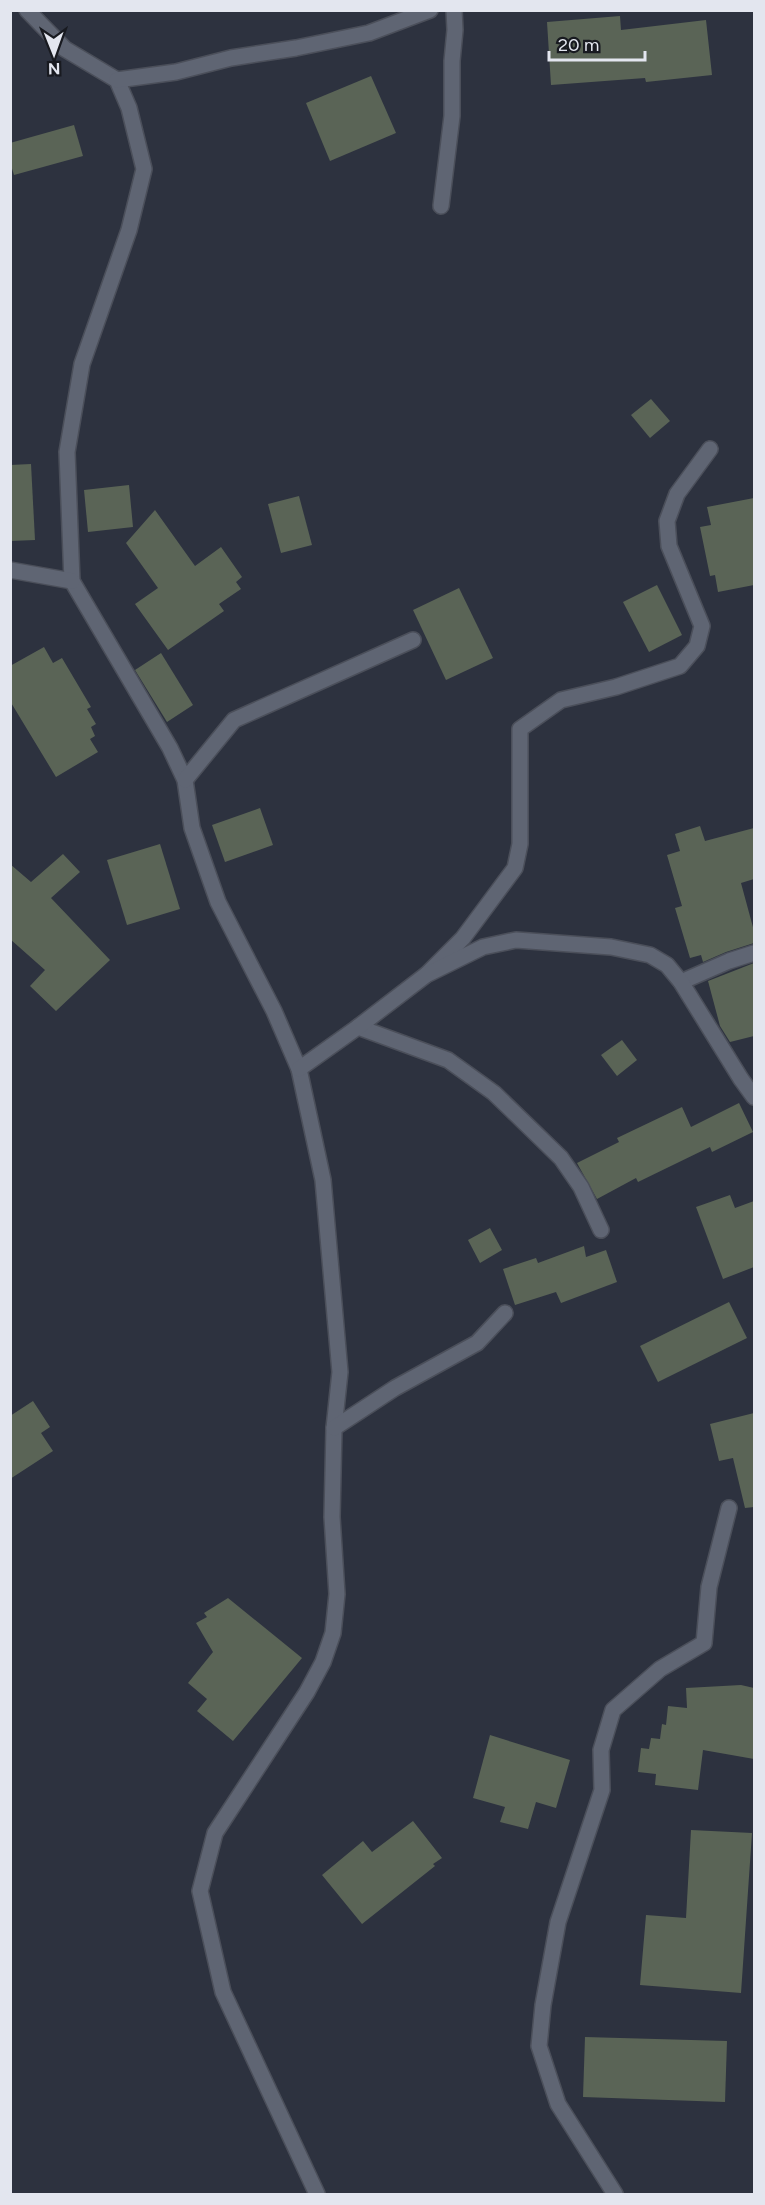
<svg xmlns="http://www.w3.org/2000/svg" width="765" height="2205" viewBox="0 0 765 2205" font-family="Figtree,sans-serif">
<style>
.building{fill:#5a6456}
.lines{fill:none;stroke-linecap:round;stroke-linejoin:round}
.minor-casing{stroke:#4b4f5a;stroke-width:18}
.minor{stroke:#5f6573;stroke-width:15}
</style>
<rect width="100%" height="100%" fill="#2d323f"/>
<g class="building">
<path d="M 620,16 L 621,30 L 706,20 L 712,75 L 646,82 L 645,78 L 551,85 L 547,22 Z"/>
<path d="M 371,76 L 396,133 L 330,161 L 306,103 Z"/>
<path d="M 74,125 L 83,156 L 14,175 L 10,162 L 10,143 Z"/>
<path d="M 651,399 L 670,421 L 650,438 L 631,415 Z"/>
<path d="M 31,464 L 35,540 L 10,541 L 10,465 Z"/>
<path d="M 129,485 L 133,527 L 88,532 L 84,490 Z"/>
<path d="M 299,496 L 312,545 L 281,553 L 268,504 Z"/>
<path d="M 754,498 L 754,585 L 718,592 L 715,575 L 710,576 L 700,527 L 711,525 L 707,507 Z"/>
<path d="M 155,510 L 195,566 L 221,547 L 242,577 L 236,582 L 241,589 L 219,604 L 224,611 L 168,650 L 135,604 L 158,588 L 126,543 Z"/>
<path d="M 657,585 L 682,635 L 649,652 L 623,602 Z"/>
<path d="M 459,588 L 493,658 L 446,680 L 413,610 Z"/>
<path d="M 44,647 L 53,663 L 62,658 L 91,707 L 87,709 L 96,724 L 91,727 L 95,736 L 90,739 L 98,752 L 56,777 L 10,701 L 10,666 Z"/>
<path d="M 161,653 L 193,705 L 167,722 L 135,670 Z"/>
<path d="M 260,808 L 273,845 L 225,862 L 212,825 Z"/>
<path d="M 700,826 L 705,841 L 754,828 L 754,879 L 741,883 L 754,931 L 754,943 L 726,952 L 703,962 L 701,955 L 690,958 L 675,908 L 682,906 L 667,855 L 680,851 L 675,834 Z"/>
<path d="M 160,844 L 180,909 L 127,925 L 107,860 Z"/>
<path d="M 63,854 L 80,872 L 51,898 L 110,960 L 56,1011 L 30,986 L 45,970 L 10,939 L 10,864 L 31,882 Z"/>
<path d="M 754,963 L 754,1036 L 730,1042 L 720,1026 L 708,981 Z"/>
<path d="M 622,1040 L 637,1060 L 617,1076 L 601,1055 Z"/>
<path d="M 739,1103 L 753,1132 L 712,1152 L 710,1147 L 638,1182 L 636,1178 L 597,1199 L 577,1163 L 619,1142 L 617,1138 L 682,1107 L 691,1127 Z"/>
<path d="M 730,1195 L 735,1208 L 754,1201 L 754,1267 L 723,1279 L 696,1207 Z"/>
<path d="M 490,1228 L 502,1250 L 480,1263 L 468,1240 Z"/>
<path d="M 584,1246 L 586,1257 L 606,1250 L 617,1282 L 561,1303 L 556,1292 L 515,1305 L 503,1269 L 536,1258 L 538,1263 Z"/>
<path d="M 729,1302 L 747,1338 L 658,1382 L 640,1346 Z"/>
<path d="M 33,1401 L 50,1427 L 41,1433 L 53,1451 L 10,1479 L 10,1416 Z"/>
<path d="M 754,1413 L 754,1507 L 745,1508 L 733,1458 L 719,1461 L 710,1424 Z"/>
<path d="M 228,1598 L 302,1658 L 233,1741 L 197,1711 L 207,1699 L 188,1683 L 213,1652 L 196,1623 L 207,1617 L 204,1613 Z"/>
<path d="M 741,1685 L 754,1688 L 754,1759 L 703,1750 L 698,1790 L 655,1785 L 656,1774 L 638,1772 L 641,1748 L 649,1749 L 651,1738 L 660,1739 L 662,1724 L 666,1725 L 668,1706 L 687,1708 L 686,1688 Z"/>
<path d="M 490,1735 L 570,1760 L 556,1808 L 536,1802 L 528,1829 L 500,1822 L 505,1807 L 473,1798 Z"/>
<path d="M 413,1821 L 442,1858 L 433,1864 L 435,1866 L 362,1924 L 322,1875 L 363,1841 L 372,1852 Z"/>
<path d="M 691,1830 L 752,1833 L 741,1993 L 640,1985 L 646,1915 L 686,1918 Z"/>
<path d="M 585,2037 L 727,2041 L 725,2102 L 583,2097 Z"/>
</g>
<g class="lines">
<g class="minor-casing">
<g id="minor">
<path d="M 27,10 L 65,49 L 117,80 L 129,108 L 144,169 L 129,230 L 82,364 L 67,452 L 72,581 L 170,748 L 185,780 L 192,828 L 218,902 L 274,1011 L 299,1069 L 323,1180 L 340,1372 L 334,1428 L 332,1517 L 337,1594 L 333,1633 L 323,1662 L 307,1692 L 215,1833 L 200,1891 L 223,1992 L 317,2194"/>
<path d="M 117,80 L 176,72 L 231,58 L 296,48 L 369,33 L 430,10"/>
<path d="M 441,206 L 452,116 L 452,61 L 455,30 L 454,10"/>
<path d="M 10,570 L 72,581"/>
<path d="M 185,780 L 234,720 L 413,640"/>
<path d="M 426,975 L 463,938 L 515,868 L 520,844 L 520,729 L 561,700 L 616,687 L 680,666 L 697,646 L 702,626 L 669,546 L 667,521 L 677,494 L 710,449"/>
<path d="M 681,982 L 729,961 L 754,953"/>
<path d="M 358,1027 L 448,1060 L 494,1093 L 561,1158 L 581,1187 L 601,1230"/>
<path d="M 299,1069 L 358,1027 L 426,975 L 483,947 L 516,940 L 611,947 L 650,955 L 667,965 L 681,982 L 741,1079 L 754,1097"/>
<path d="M 334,1428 L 395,1388 L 477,1343 L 505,1313"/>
<path d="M 615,2194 L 558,2104 L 539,2046 L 543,2005 L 558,1922 L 602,1790 L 601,1750 L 613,1710 L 660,1669 L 704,1643 L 709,1587 L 729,1508"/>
</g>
</g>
<use href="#minor" class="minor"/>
</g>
<rect width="765" height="2205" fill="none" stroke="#e3e6ef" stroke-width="24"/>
<g transform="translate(54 54) rotate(179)" stroke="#181a20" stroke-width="4.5" paint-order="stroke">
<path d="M0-4.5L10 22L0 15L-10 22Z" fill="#e3e6ef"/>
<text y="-9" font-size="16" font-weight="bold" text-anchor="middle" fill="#e3e6ef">N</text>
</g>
<path d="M549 51v9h96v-9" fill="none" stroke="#e3e6ef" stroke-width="3"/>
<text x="558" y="51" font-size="18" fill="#e3e6ef" stroke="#181a20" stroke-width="4.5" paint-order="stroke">20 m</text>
</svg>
